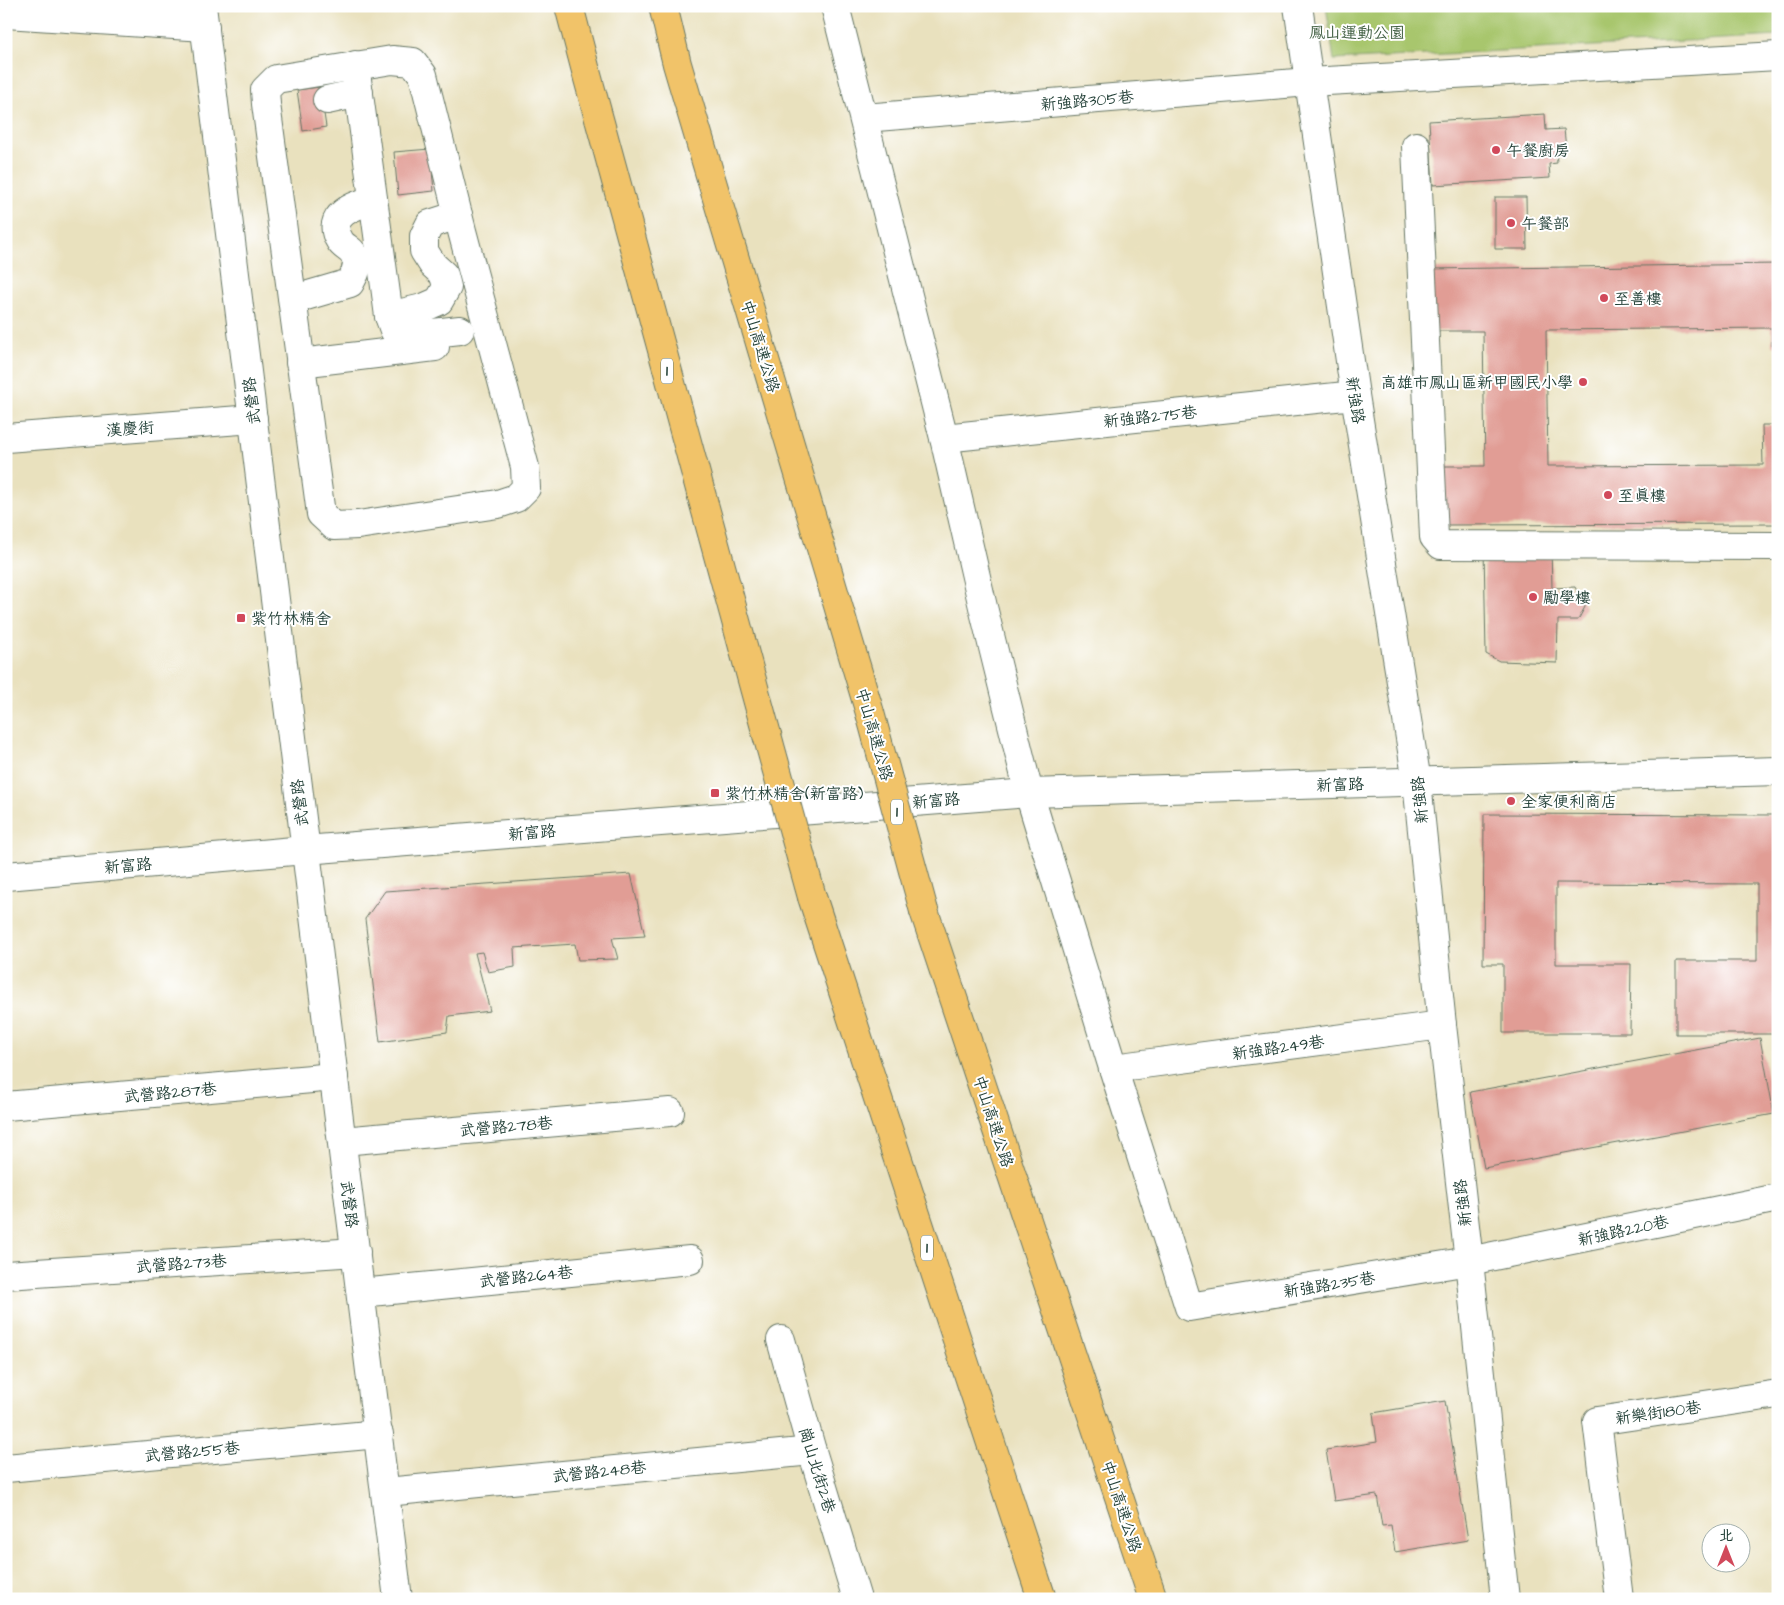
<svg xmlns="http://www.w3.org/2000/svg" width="1784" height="1605" viewBox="0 0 1784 1605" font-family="'Architects Daughter','LXGW WenKai TC',sans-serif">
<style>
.green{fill:#a8c66d;stroke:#648250}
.building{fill:#e19d95}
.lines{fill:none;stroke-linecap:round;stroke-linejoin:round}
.minor-casing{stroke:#667664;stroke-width:30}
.highway-casing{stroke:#667664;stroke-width:30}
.minor{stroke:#fff;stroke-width:28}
.highway{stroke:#f1c369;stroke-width:28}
.highway-bridge-casing{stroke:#667664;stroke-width:30;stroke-linecap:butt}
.highway-bridge{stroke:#f1c369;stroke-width:28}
.poi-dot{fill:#d1495b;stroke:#fff;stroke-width:2}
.labels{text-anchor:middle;stroke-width:4;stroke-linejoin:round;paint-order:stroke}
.shield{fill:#fff;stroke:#627771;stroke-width:1}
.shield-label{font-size:15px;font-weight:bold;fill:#1f3d34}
.park-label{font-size:16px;fill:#415f42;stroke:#fff}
.street-label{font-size:16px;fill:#1f3d34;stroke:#fff}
.poi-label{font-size:16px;fill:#1f3d34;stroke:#fff;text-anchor:start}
</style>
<rect width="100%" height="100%" fill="#fff"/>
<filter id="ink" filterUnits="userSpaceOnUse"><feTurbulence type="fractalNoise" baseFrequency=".02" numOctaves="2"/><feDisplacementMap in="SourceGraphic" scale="10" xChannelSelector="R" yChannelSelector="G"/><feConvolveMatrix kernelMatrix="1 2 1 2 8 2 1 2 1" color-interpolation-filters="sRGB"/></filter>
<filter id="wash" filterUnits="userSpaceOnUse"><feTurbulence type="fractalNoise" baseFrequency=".0096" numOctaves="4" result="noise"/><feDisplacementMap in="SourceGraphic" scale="20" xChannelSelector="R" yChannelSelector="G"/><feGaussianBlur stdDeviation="1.12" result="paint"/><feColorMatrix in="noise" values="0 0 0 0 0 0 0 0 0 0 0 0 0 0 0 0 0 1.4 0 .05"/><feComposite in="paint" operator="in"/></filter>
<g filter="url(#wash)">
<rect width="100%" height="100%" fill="#e9e1be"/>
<path class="green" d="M 1326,6 L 1778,6 L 1778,36 L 1334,60 Z"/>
<g id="blocks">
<g class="building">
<path d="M 320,87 L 326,127 L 303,131 L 297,90 Z"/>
<path d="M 1545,114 L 1546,130 L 1564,129 L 1566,149 L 1556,150 L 1557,163 L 1549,164 L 1550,178 L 1433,185 L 1429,121 Z"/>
<path d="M 430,149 L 434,191 L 398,195 L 394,152 Z"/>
<path d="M 1495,197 L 1526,197 L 1527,249 L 1495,249 Z"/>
<path d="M 1778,264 L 1778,346 L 1772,346 L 1772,328 L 1546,330 L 1548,466 L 1763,465 L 1762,425 L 1778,425 L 1778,524 L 1439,525 L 1439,466 L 1485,466 L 1483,331 L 1430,331 L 1429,269 Z"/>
<path d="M 1551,548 L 1552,588 L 1575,587 L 1585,607 L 1578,620 L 1558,620 L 1557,663 L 1499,661 L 1486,654 L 1484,549 Z"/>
<path d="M 1484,814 L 1778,815 L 1778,1034 L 1676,1034 L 1676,961 L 1757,961 L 1757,884 L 1556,883 L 1556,964 L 1631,964 L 1630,1033 L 1503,1033 L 1503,964 L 1483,964 Z"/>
<path d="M 631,874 L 645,936 L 612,938 L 618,959 L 578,960 L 575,944 L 514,948 L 515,967 L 488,972 L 482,952 L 475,953 L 490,1011 L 449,1016 L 447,1032 L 380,1042 L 365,919 L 385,891 Z"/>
<path d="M 1760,1038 L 1774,1114 L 1484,1168 L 1470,1092 Z"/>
<path d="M 1445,1401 L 1468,1540 L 1395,1552 L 1391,1525 L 1382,1526 L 1377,1495 L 1334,1501 L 1326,1450 L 1377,1442 L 1373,1413 Z"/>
</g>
</g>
</g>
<g filter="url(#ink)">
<use href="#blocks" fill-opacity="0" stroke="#667664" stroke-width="1"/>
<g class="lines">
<g class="minor-casing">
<g id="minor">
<path d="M 202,6 L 398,1599"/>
<path d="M 835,6 L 944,438 L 983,607 L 1029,793 L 1113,1068 L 1189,1307 L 1469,1261 L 1778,1198"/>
<path d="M 1298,6 L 1355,395 L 1417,782 L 1442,1025 L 1469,1261 L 1505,1599"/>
<path d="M 6,14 L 205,27"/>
<path d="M 392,60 L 413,62 L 423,75 L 462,231 L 525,467 L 526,488 L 516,498 L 498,504 L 358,525 L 334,526 L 321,514 L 266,104 L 265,90 L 276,79 Z"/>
<path d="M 355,65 L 389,316 L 394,330 L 415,335 L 460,330"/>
<path d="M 327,100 L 359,93"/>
<path d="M 864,118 L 1309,82 L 1778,56"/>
<path d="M 1416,146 L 1434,537 L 1441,545 L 1778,546"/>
<path d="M 292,296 L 302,297 L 350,283 L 355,273 L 358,261 C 356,258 354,254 351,251 C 348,248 342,245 340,241 C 324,215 355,205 373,200"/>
<path d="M 389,316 L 423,308 L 439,301 L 447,287 L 444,275 L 433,265 L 424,251 L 424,236 L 430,224 L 458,215"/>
<path d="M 300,363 L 435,347"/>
<path d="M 6,438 L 253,419"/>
<path d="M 944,438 L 1355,395"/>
<path d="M 6,876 L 305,850 L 1029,793 L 1778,771"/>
<path d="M 1113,1068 L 1442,1025"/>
<path d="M 6,1106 L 334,1077"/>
<path d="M 342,1141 L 670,1112"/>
<path d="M 6,1275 L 356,1252"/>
<path d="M 361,1293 L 690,1260"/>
<path d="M 781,1340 L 812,1451 L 857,1599"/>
<path d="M 6,1468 L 379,1434"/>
<path d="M 386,1492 L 812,1451"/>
<path d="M 1619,1599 L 1597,1421 L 1778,1394"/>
</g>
</g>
<g class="highway-casing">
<g id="highway">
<path d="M 569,6 L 587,75 L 767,735"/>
<path d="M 663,6 L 677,64 L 870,713"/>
<path d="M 812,897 L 1042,1599"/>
<path d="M 924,911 L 1153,1599"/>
</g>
</g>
<use href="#minor" class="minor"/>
<use href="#highway" class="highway"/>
<g class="highway-bridge-casing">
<g id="highway-bridge">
<path d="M 870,713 L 924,911"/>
<path d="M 767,735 L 812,897"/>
</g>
</g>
<use href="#highway-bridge" class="highway-bridge"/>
</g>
</g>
<g class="poi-dot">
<circle cx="1496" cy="150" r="5"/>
<circle cx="1511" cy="223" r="5"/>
<circle cx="1604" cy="298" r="5"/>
<circle cx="1583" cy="382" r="5"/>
<circle cx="1608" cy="495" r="5"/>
<circle cx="1533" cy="597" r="5"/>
<rect x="236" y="613" width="10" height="10" rx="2.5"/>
<rect x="710" y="788" width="10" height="10" rx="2.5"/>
<circle cx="1511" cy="801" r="5"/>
</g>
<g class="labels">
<g class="shield">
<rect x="661" y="358.5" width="12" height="25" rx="4"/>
<rect x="891" y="799.5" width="12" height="25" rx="4"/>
<rect x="921" y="1235.5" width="12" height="25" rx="4"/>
</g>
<g class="shield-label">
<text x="667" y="376">1</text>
<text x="897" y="817">1</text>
<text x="927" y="1253">1</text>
</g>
<g class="park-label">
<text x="1357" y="38">鳳山運動公園</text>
</g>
<g class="street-label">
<text transform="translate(1087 100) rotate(-5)" y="6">新強路305巷</text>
<text transform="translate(761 346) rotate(73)" y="6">中山高速公路</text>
<text transform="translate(1356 400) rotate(81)" y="6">新強路</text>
<text transform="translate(251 401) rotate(-97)" y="6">武營路</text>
<text transform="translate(1150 416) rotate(-6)" y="6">新強路275巷</text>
<text transform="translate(130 428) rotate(-4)" y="6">漢慶街</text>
<text transform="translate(875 734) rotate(74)" y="6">中山高速公路</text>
<text transform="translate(1340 784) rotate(-2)" y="6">新富路</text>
<text transform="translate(936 800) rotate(-5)" y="6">新富路</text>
<text transform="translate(1419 800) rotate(-96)" y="6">新強路</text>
<text transform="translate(299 803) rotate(-97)" y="6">武營路</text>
<text transform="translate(532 832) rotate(-5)" y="6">新富路</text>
<text transform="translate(128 865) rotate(-5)" y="6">新富路</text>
<text transform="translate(1278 1047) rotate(-8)" y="6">新強路249巷</text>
<text transform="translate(170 1092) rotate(-5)" y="6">武營路287巷</text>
<text transform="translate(994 1121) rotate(72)" y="6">中山高速公路</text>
<text transform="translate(506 1126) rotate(-5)" y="6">武營路278巷</text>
<text transform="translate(1462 1203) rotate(-97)" y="6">新強路</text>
<text transform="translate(350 1204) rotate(83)" y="6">武營路</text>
<text transform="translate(1623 1230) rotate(-12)" y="6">新強路220巷</text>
<text transform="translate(181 1263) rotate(-4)" y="6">武營路273巷</text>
<text transform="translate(526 1276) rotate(-6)" y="6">武營路264巷</text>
<text transform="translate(1329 1284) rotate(-9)" y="6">新強路235巷</text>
<text transform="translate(1658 1412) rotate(-8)" y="6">新樂街180巷</text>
<text transform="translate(192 1451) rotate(-5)" y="6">武營路255巷</text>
<text transform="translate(818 1470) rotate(73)" y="6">崗山北街2巷</text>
<text transform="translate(599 1471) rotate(-6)" y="6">武營路248巷</text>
<text transform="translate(1122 1506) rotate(72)" y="6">中山高速公路</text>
</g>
<g class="poi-label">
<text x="1506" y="156">午餐廚房</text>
<text x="1521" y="229">午餐部</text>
<text x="1614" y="304">至善樓</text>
<text x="1573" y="388" text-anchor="end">高雄市鳳山區新甲國民小學</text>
<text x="1618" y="501">至真樓</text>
<text x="1543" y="603">勵學樓</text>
<text x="251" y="624">紫竹林精舍</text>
<text x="725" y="799">紫竹林精舍(新富路)</text>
<text x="1521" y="807">全家便利商店</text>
</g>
</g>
<rect width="1784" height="1605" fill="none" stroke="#fff" stroke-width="25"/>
<g transform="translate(1726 1548)"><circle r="24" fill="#ffffff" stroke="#a5b1ae"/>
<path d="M0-4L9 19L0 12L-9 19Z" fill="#d1495b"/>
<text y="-8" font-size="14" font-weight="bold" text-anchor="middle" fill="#1f3d34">北</text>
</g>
</svg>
